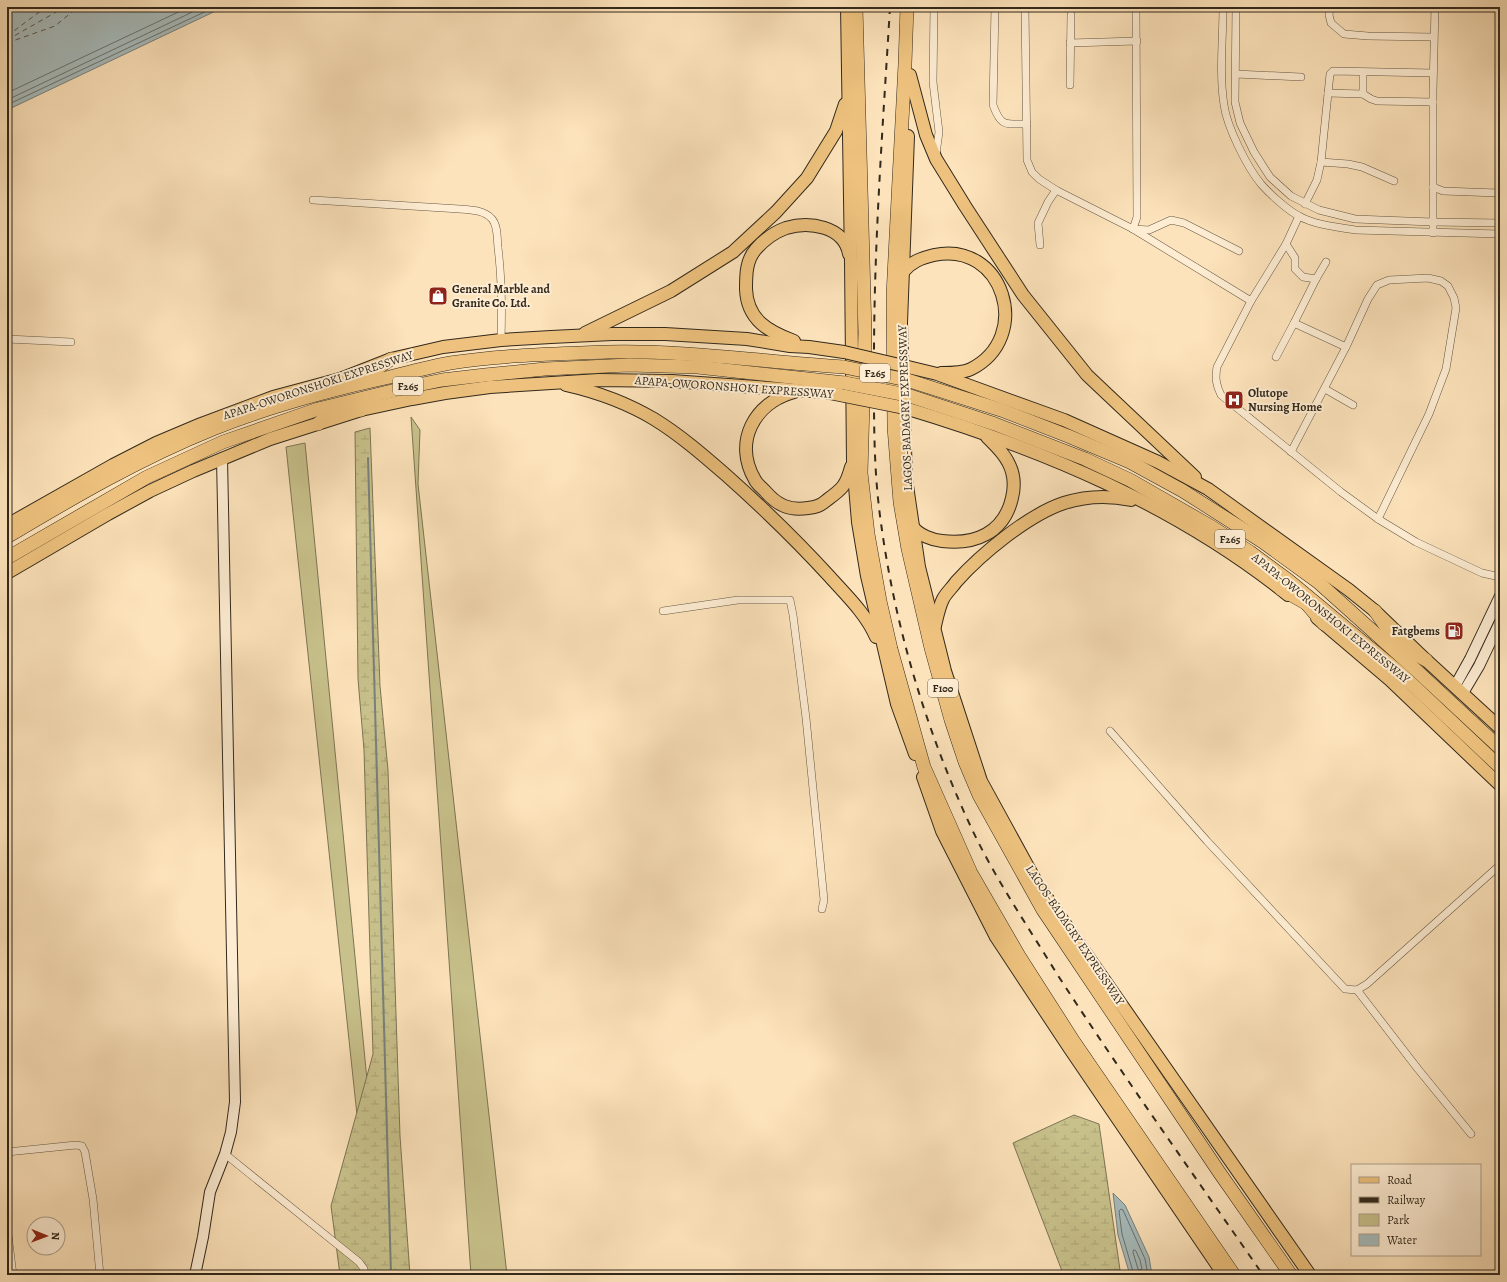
<svg xmlns="http://www.w3.org/2000/svg" width="1507" height="1282" viewBox="0 0 1507 1282" font-family="Alegreya,serif">
<style>
.green{fill:#c8c18b;stroke:#7d7554}
.wetland{fill:url(#wetland-marsh);stroke:#7d7554}
.water{fill:#a6bbbc;stroke:#78817c}
.lines{fill:none;stroke-linecap:round;stroke-linejoin:round}
.shore{stroke:#6c726c;stroke-width:1}
.stream{stroke:#78817c;stroke-width:2}
.ferry{stroke:#55554c;stroke-width:1;stroke-dasharray:5 4;stroke-linecap:butt}
.street-casing{stroke:#655844;stroke-width:8}
.secondary-casing{stroke:#32291c;stroke-width:12}
.primary-casing{stroke:#32291c;stroke-width:14}
.highway-casing{stroke:#32291c;stroke-width:14}
.street{stroke:#feedd3;stroke-width:7}
.secondary{stroke:#feedd3;stroke-width:10}
.primary{stroke:#eec27e;stroke-width:12}
.highway{stroke:#eec27e;stroke-width:13}
.rail{stroke:#32291c;stroke-width:2;stroke-dasharray:7 7;stroke-linecap:butt}
.primary-bridge-casing{stroke:#32291c;stroke-width:14;stroke-linecap:butt}
.highway-bridge-casing{stroke:#32291c;stroke-width:14;stroke-linecap:butt}
.primary-bridge{stroke:#eec27e;stroke-width:12}
.highway-bridge{stroke:#eec27e;stroke-width:13}
.labels{text-anchor:middle;stroke-width:4;stroke-linejoin:round;paint-order:stroke}
.shield{fill:#feedd3;stroke:#6f6453;stroke-width:1}
.shield-label{font-size:11px;font-weight:bold;fill:#32291c}
.poi-label{font-size:12px;font-weight:bold;fill:#32291c;stroke:#feedd3;text-anchor:start}
.street-label{font-size:12px;fill:#32291c;stroke:#feedd3}
</style>
<defs>
<pattern id="wetland-marsh" width="20" height="14" patternUnits="userSpaceOnUse"><rect width="20" height="14" fill="#c8c18b"/><path d="M1 5h8M5 5V1M11 12h8M15 12V8" fill="none" stroke="#aca677"/></pattern>
</defs>
<rect width="100%" height="100%" fill="#fde3bb"/>
<filter id="stains"><feTurbulence type="fractalNoise" baseFrequency=".005" numOctaves="4"/><feColorMatrix values="0 0 0 0 .2 0 0 0 0 .09 0 0 0 0 .02 0 0 0 .5 -.17"/></filter>
<radialGradient id="worn" r=".72"><stop offset=".6" stop-color="#630" stop-opacity="0"/><stop offset="1" stop-color="#630" stop-opacity=".3"/></radialGradient>
<g class="green">
<path d="M 411,417 L 420,430 L 418,484 L 507,1275 L 471,1275 Z"/>
<path d="M 305,443 L 386,1275 L 374,1275 L 286,447 Z"/>
</g>
<g class="wetland">
<path d="M 370,428 L 380,686 L 388,770 L 400,1136 L 410,1275 L 340,1275 L 331,1206 L 373,1054 L 364,750 L 358,679 L 355,432 Z"/>
<path d="M 1074,1115 L 1099,1124 L 1120,1270 L 1062,1271 L 1013,1143 Z"/>
</g>
<g class="water">
<path d="M 7,7 L 224,7 L 7,110 Z"/>
<path d="M 1113,1193 L 1125,1205 L 1149,1257 L 1152,1275 L 1130,1275 L 1118,1235 Z"/>
</g>
<g class="lines">
<g class="shore">
<path d="M 7,93 L 189,7"/>
<path d="M 7,100 L 203,7"/>
<path d="M 7,105 L 215,7"/>
<path d="M 1134,1250 L 1136,1251 L 1140,1260 L 1142,1269 L 1140,1270 L 1138,1269 L 1133,1252 Z"/>
<path d="M 1134,1275 L 1122,1234 L 1119,1211 L 1121,1209 L 1123,1210 L 1145,1259 L 1148,1275"/>
</g>
<path class="stream" d="M 368,458 L 391,1275"/>
<g class="ferry">
<path d="M 7,9 L 10,7"/>
<path d="M 7,36 L 46,7"/>
<path d="M 7,40 L 65,7"/>
<path d="M 7,43 L 55,26 L 78,7"/>
</g>
<g class="street-casing">
<g id="street">
<path d="M 934,7 L 933,82 L 939,132 L 936,154"/>
<path d="M 995,7 L 993,105 C 1001,127 1005,124 1027,124"/>
<path d="M 1025,7 L 1027,160 L 1032,172 L 1039,179 L 1056,190 L 1133,229 L 1251,301"/>
<path d="M 1136,7 L 1137,217 L 1133,229 L 1149,230 L 1171,220 L 1184,223 L 1239,251"/>
<path d="M 1223,7 C 1223,39 1219,73 1224,105 C 1227,127 1247,167 1261,184 C 1270,194 1287,210 1299,216 C 1315,225 1337,227 1355,230 L 1500,234"/>
<path d="M 1236,7 L 1235,102 L 1240,123 L 1254,152 L 1270,177 L 1291,196 L 1319,210 L 1355,219 L 1433,222 L 1500,223"/>
<path d="M 1330,7 L 1329,15 L 1331,23 L 1344,34 L 1368,36 L 1433,37"/>
<path d="M 1070,43 L 1137,41"/>
<path d="M 1236,74 L 1301,77"/>
<path d="M 1070,85 L 1071,15"/>
<path d="M 1328,93 L 1363,94 L 1371,99 L 1377,101 L 1433,102"/>
<path d="M 1363,94 L 1363,73"/>
<path d="M 1321,162 L 1330,74 L 1333,71 L 1433,73"/>
<path d="M 1433,187 L 1443,191 L 1498,193"/>
<path d="M 313,200 L 460,209 C 471,210 484,210 492,219 C 498,226 497,238 498,248 C 502,279 502,309 501,340"/>
<path d="M 1305,204 L 1317,180 L 1321,162 L 1348,164 L 1362,167 L 1394,181"/>
<path d="M 1299,216 L 1286,244 L 1251,301 L 1217,367 C 1215,378 1216,385 1221,395 L 1341,492 L 1378,519 L 1416,542 L 1482,573 L 1500,577"/>
<path d="M 1433,233 L 1433,91 L 1435,7"/>
<path d="M 1286,244 L 1295,258 L 1295,269 L 1303,277 L 1316,279"/>
<path d="M 1040,245 L 1038,223 L 1048,202 L 1056,190"/>
<path d="M 1294,323 L 1316,279 L 1326,262"/>
<path d="M 7,339 L 71,342"/>
<path d="M 1276,357 L 1294,323 L 1346,347"/>
<path d="M 1325,389 L 1353,405"/>
<path d="M 1291,452 L 1346,347 L 1368,299 L 1377,285 L 1389,280 L 1428,278 L 1441,281 L 1448,286 L 1454,298 L 1456,308 L 1446,369 L 1429,414 L 1378,519"/>
<path d="M 663,611 L 738,600 L 790,600 L 793,615 L 806,718 L 824,900 L 822,909"/>
<path d="M 1110,731 L 1207,841 L 1345,989 L 1357,990 L 1367,984 L 1500,865"/>
<path d="M 1357,990 L 1418,1069 L 1471,1134"/>
<path d="M 7,1152 L 76,1145 L 82,1146 L 85,1152 L 93,1199 L 100,1275"/>
<path d="M 225,1154 L 359,1262 L 364,1269 L 365,1275"/>
<path d="M 7,1227 L 13,1275"/>
</g>
</g>
<g class="secondary-casing">
<g id="secondary">
<path d="M 1455,686 L 1470,659 L 1500,596"/>
<path d="M 1463,693 L 1479,666 L 1500,622"/>
<path d="M 195,1275 L 203,1237 L 210,1192 L 225,1154 L 231,1132 L 235,1102 L 222,458"/>
</g>
</g>
<g class="primary-casing">
<g id="primary">
<path d="M 847,7 L 851,262 L 853,462 L 858,522 L 867,576 L 897,704 L 915,754"/>
<path d="M 910,75 L 926,135 L 936,159 L 965,206 L 1023,295 L 1087,375 L 1195,477"/>
<path d="M 908,136 L 901,323 L 906,479 L 919,567 L 945,671 L 981,781 L 1038,885 L 1310,1275"/>
<path d="M 903,272 C 911,262 921,258 934,255 C 1003,240 1034,337 971,369 C 963,373 951,373 941,373"/>
<path d="M 585,333 L 671,291 L 733,252 L 776,212 L 807,178 L 836,131 L 845,104"/>
<path d="M 794,341 C 769,332 747,320 746,289 C 746,275 746,260 756,249 C 764,240 775,232 786,228 C 809,221 844,226 849,254"/>
<path d="M 908,367 L 937,374 L 1064,420 L 1158,462 L 1208,489 L 1349,590 L 1375,611 L 1426,660 L 1500,728"/>
<path d="M 566,385 C 597,392 627,403 654,419 C 680,435 703,455 726,475 C 762,507 797,541 830,577 C 847,596 866,614 876,637"/>
<path d="M 794,392 C 754,403 733,442 755,480 C 757,484 762,488 765,491 C 777,505 789,511 808,508 C 816,507 820,506 827,500 C 842,489 846,486 851,467"/>
<path d="M 905,408 C 1042,449 1176,505 1288,595"/>
<path d="M 7,525 L 113,465 L 156,443 L 201,424 L 273,397 L 340,379 L 391,359 L 443,347 L 501,340 L 551,337 L 612,334 L 665,334 L 747,339 L 790,346 L 809,347 L 844,352"/>
<path d="M 913,527 C 919,535 932,540 942,541 C 975,545 1004,533 1012,498 C 1015,486 1014,473 1008,462 C 1003,452 995,445 987,437"/>
<path d="M 7,573 L 108,514 L 150,491 L 193,471 L 270,439 L 361,410 L 412,399 L 445,393 L 490,387 L 599,380 L 672,381 L 825,392 L 845,396"/>
<path d="M 1317,618 L 1390,680 L 1500,785"/>
<path d="M 935,626 C 937,617 939,607 943,599 C 946,593 952,588 956,582 C 981,554 1028,515 1064,503 C 1086,496 1108,495 1131,500"/>
<path d="M 923,777 L 942,831 L 996,937 L 1070,1049 L 1224,1275"/>
</g>
</g>
<g class="highway-casing">
<g id="highway">
<path d="M 856,7 L 865,333 L 861,473 L 868,534 L 880,601 L 891,649 L 924,767 L 971,873 L 1019,956 L 1074,1042 L 1234,1275"/>
<path d="M 907,7 L 905,64 L 893,295 L 894,427 L 900,502 L 908,549 L 931,648 L 951,720 L 965,762 L 979,795 L 1043,910 L 1219,1172 L 1291,1275"/>
<path d="M 359,379 L 372,372 L 391,359"/>
<path d="M 907,380 L 1001,410 L 1068,436 L 1130,462 L 1183,491 L 1263,542 L 1318,582 L 1416,670 L 1500,748"/>
<path d="M 907,395 L 995,424 L 1085,459 L 1130,480 L 1212,527 L 1250,552 L 1288,580 L 1399,672 L 1500,767"/>
<path d="M 335,406 L 361,410"/>
<path d="M 318,424 L 340,405"/>
<path d="M 7,537 C 74,497 141,458 213,429 C 270,406 330,390 390,377 C 410,372 429,367 450,363 C 501,355 555,354 607,352 C 686,350 765,362 844,367"/>
<path d="M 7,558 L 147,477 L 223,442 L 318,409 L 408,387 L 442,380 L 485,375 L 545,369 L 629,365 L 697,367 L 845,383"/>
<path d="M 1281,589 L 1309,605"/>
<path d="M 1305,602 L 1324,624"/>
<path d="M 1375,611 L 1404,652"/>
<path d="M 1398,644 L 1426,660"/>
</g>
</g>
<use href="#street" class="street"/>
<use href="#secondary" class="secondary"/>
<use href="#primary" class="primary"/>
<use href="#highway" class="highway"/>
<path class="rail" d="M 890,7 C 883,124 874,241 874,358 C 874,413 873,468 881,523 C 895,627 926,730 970,825 C 994,877 1027,925 1057,974 C 1123,1076 1194,1175 1263,1275"/>
<g class="primary-bridge-casing">
<g id="primary-bridge">
<path d="M 844,352 L 908,367"/>
<path d="M 845,396 L 905,408"/>
</g>
</g>
<g class="highway-bridge-casing">
<g id="highway-bridge">
<path d="M 844,367 L 907,380"/>
<path d="M 845,383 L 907,395"/>
</g>
</g>
<use href="#primary-bridge" class="primary-bridge"/>
<use href="#highway-bridge" class="highway-bridge"/>
</g>
<defs>
<g id="shop-square" transform="scale(1)"><rect x="-9" y="-9" width="18" height="18" rx="4" fill="#8f2418" stroke="#feedd3"/><path d="M-5-2.5h2.3a2.7 3.5 0 0 1 5.4 0H5L5.5 6h-11ZM-1.5-2.5h3a1.5 2.3 0 0 0-3 0Z" fill="#fff"/></g>
<g id="hospital-square" transform="scale(1)"><rect x="-9" y="-9" width="18" height="18" rx="4" fill="#8f2418" stroke="#feedd3"/><path d="M-5-5h3v3.5h4V-5h3V5h-3V1.5h-4V5h-3Z" fill="#fff"/></g>
<g id="fuel-square" transform="scale(1)"><rect x="-9" y="-9" width="18" height="18" rx="4" fill="#8f2418" stroke="#feedd3"/><path d="M-5.5-6h7V0h2V4h1.3V-2.5L3-4.5l.8-.8L6-3V5H2.5V1h-1V6h-7ZM-4.2-4.7v3.2H.2V-4.7Z" fill="#fff"/></g>
</defs>
<g fill-rule="evenodd">
<use href="#shop-square" x="438" y="296"/>
<use href="#hospital-square" x="1234" y="400"/>
<use href="#fuel-square" x="1454" y="631"/>
</g>
<g class="labels">
<g class="shield">
<rect x="860" y="364" width="30" height="18" rx="3"/>
<rect x="393" y="377" width="30" height="18" rx="3"/>
<rect x="1215" y="530" width="30" height="18" rx="3"/>
<rect x="928" y="679" width="30" height="18" rx="3"/>
</g>
<g class="shield-label">
<text x="875" y="377">F265</text>
<text x="408" y="390">F265</text>
<text x="1230" y="543">F265</text>
<text x="943" y="692">F100</text>
</g>
<g class="poi-label">
<text x="452" y="293">General Marble and<tspan x="452" dy="14">Granite Co. Ltd.</tspan></text>
<text x="1248" y="397">Olutope<tspan x="1248" dy="14">Nursing Home</tspan></text>
<text x="1440" y="635" text-anchor="end">Fatgbems</text>
</g>
<g class="street-label">
<text transform="translate(318 385) rotate(-18)" y="4">APAPA-OWORONSHOKI EXPRESSWAY</text>
<text transform="translate(734 387) rotate(4)" y="4">APAPA-OWORONSHOKI EXPRESSWAY</text>
<text transform="translate(905 408) rotate(-92)" y="4">LAGOS-BADAGRY EXPRESSWAY</text>
<text transform="translate(1331 618) rotate(39)" y="4">APAPA-OWORONSHOKI EXPRESSWAY</text>
<text transform="translate(1075 935) rotate(56)" y="4">LAGOS-BADAGRY EXPRESSWAY</text>
</g>
</g>
<rect width="1507" height="1282" fill="none" stroke="#fde3bb" stroke-width="24"/>
<rect x="8" y="8" width="1491" height="1266" fill="none" stroke="#32291c" stroke-width="2"/>
<rect x="12" y="12" width="1483" height="1258" fill="none" stroke="#32291c"/>
<rect x="1351" y="1164" width="130" height="92" fill="#feedd3" stroke="#ac9f8a"/>
<rect x="1359" y="1177" width="20" height="6" fill="#eec27e" stroke="#ac9f8a"/>
<text x="1387" y="1184" font-size="12" fill="#32291c">Road</text>
<rect x="1359" y="1197" width="20" height="6" fill="#32291c" stroke="#ac9f8a"/>
<text x="1387" y="1204" font-size="12" fill="#32291c">Railway</text>
<rect x="1359" y="1214" width="20" height="12" fill="#c8c18b" stroke="#ac9f8a"/>
<text x="1387" y="1224" font-size="12" fill="#32291c">Park</text>
<rect x="1359" y="1234" width="20" height="12" fill="#a6bbbc" stroke="#ac9f8a"/>
<text x="1387" y="1244" font-size="12" fill="#32291c">Water</text>
<g transform="translate(46 1236) rotate(91)"><circle r="19" fill="#feedd3" stroke="#ac9f8a"/>
<path d="M0-3L7 15L0 10L-7 15Z" fill="#8f2418"/>
<text y="-6" font-size="11" font-weight="bold" text-anchor="middle" fill="#32291c">N</text>
</g>
<rect width="100%" height="100%" filter="url(#stains)"/>
<rect width="100%" height="100%" fill="url(#worn)"/>
</svg>
